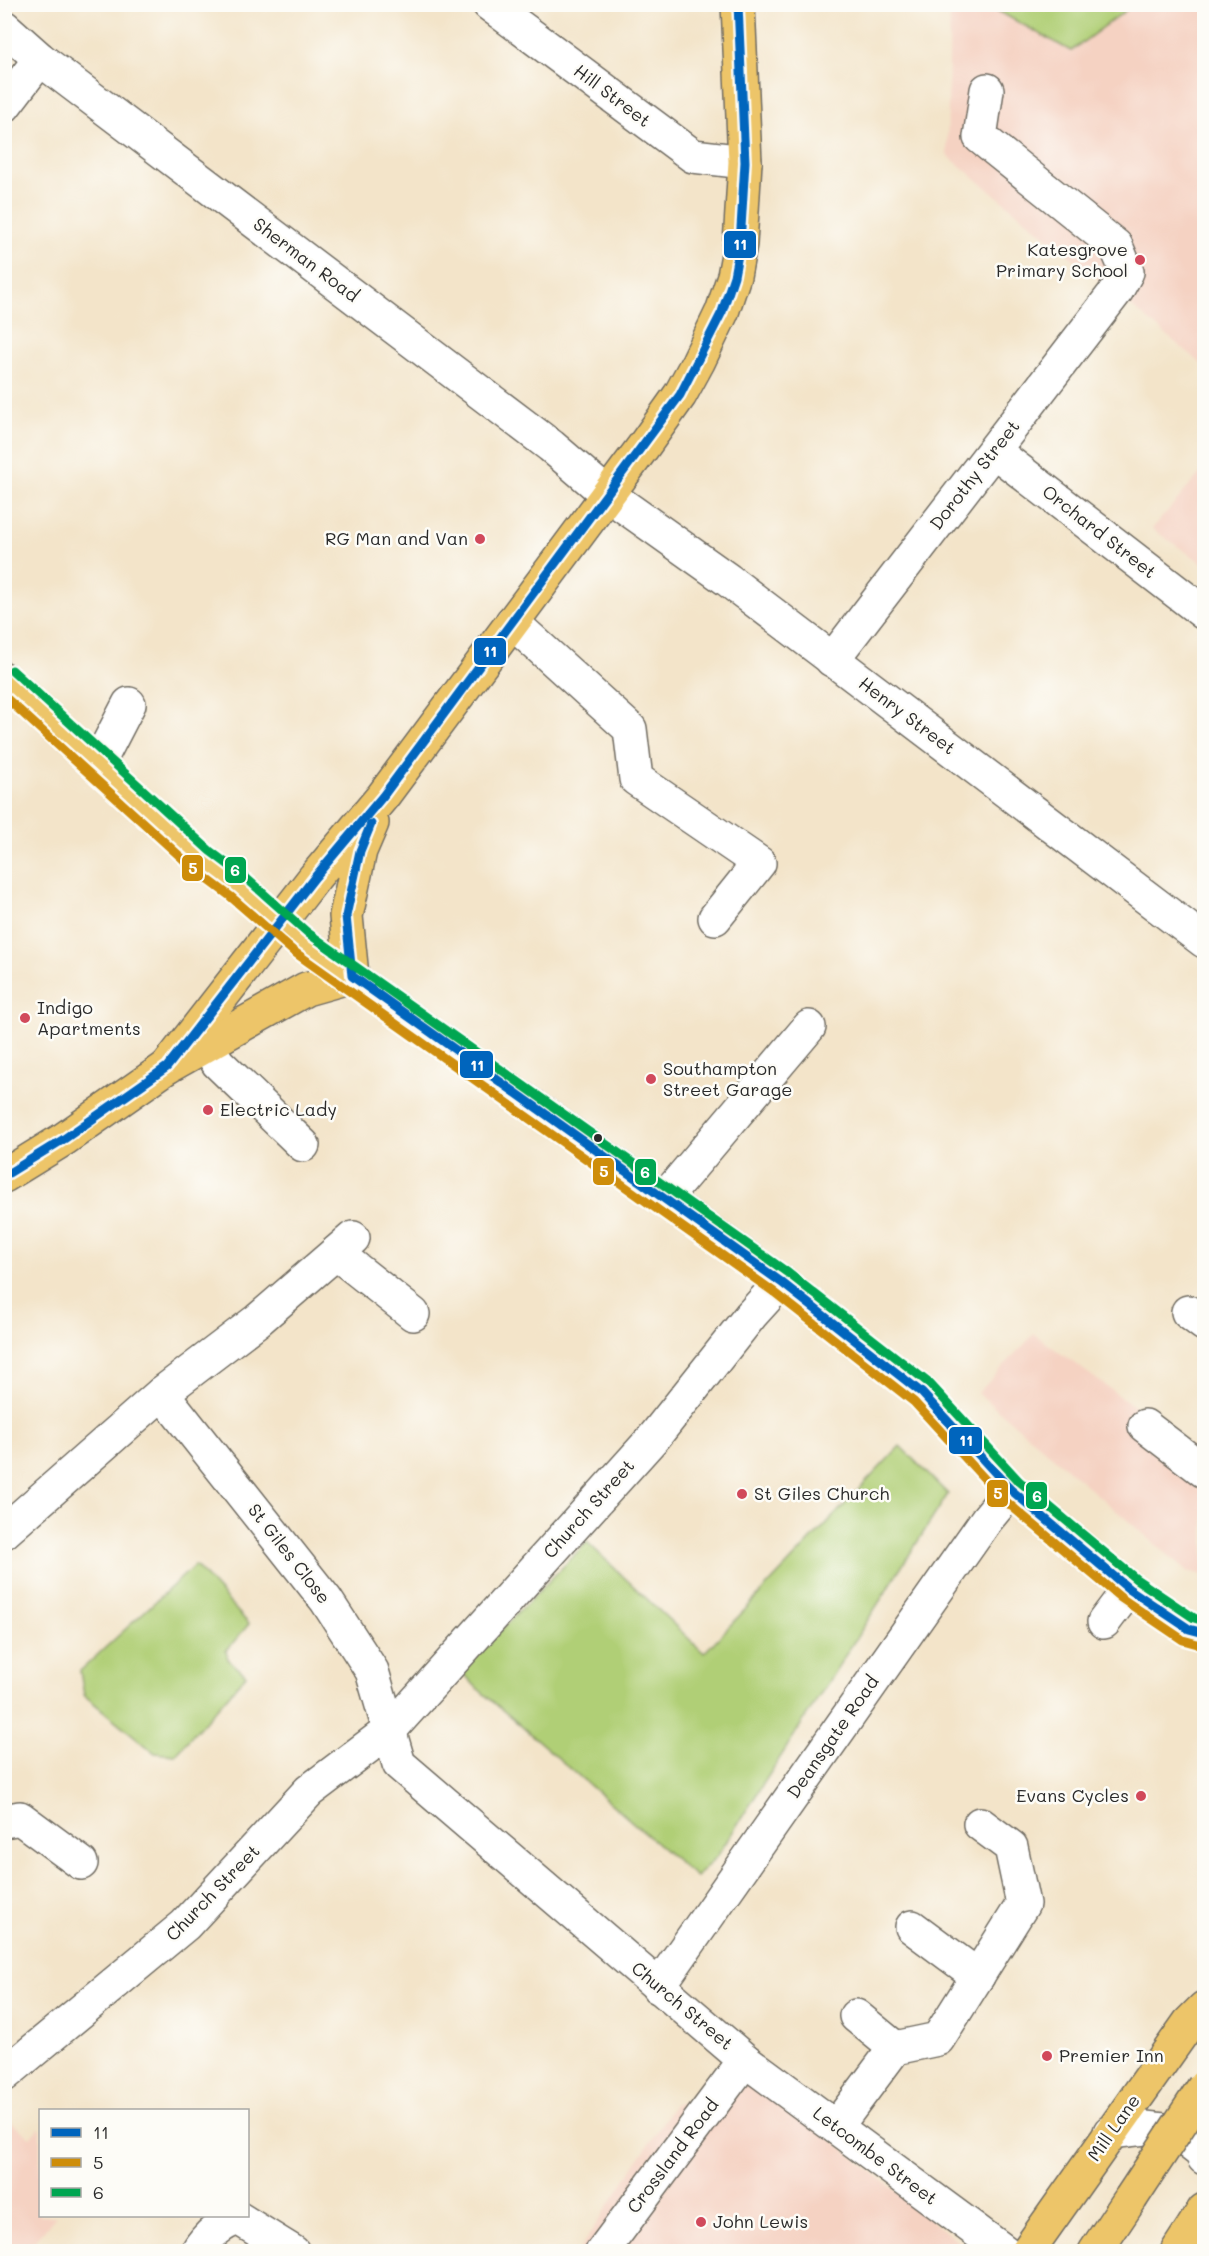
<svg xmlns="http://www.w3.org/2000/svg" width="1209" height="2256" viewBox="0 0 1209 2256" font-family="Mali,sans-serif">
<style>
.built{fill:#f5d2c2}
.green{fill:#b0cf76;stroke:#6e7d50;stroke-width:1.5}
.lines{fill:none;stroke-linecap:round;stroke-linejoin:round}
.minor-casing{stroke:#716c62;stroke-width:36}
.major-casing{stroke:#716c62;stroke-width:36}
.minor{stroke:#fff;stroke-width:33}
.major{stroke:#edc569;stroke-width:33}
.major-bridge-casing{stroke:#716c62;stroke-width:36;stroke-linecap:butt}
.major-bridge{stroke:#edc569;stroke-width:33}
.bus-1-casing{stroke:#fdfcf7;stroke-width:14}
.bus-2-casing{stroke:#fdfcf7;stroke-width:14}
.bus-3-casing{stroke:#fdfcf7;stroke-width:14}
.bus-1{stroke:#0065bd;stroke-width:9}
.bus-2{stroke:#ce8d09;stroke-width:9}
.bus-3{stroke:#00a651;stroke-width:9}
.poi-dot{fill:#d1495b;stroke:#fdfcf7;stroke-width:2}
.bus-dot{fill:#2b2b2b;stroke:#fdfcf7;stroke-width:2}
.labels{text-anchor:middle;stroke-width:5;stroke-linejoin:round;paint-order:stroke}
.street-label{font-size:18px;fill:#2b2b2b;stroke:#fdfcf7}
.poi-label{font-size:18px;fill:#2b2b2b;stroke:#fdfcf7;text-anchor:start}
.line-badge{stroke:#fdfcf7;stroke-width:2}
.badge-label{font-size:16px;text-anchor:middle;font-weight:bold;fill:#fff}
</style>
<rect width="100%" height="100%" fill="#fdfcf7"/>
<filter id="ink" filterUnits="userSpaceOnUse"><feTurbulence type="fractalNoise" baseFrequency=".0167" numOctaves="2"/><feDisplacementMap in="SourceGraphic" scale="12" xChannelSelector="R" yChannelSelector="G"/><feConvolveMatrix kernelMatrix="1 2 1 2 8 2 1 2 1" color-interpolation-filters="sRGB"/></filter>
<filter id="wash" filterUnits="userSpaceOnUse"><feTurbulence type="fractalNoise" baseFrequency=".008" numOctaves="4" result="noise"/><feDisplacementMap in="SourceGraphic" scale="24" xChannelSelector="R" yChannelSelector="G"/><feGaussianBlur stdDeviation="1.35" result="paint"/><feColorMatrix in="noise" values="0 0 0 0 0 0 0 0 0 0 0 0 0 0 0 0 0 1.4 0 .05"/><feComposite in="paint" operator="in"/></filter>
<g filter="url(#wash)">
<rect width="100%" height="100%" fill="#f3e4c9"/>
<g class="built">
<path d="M 950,5 L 987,5 L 1071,51 L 1133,5 L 1204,5 L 1204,366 L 947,155 Z"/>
<path d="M 1204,469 L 1204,564 L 1152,529 Z"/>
<path d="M 1034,1334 L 1204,1457 L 1204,1575 L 1187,1571 L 978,1393 Z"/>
<path d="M 759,2080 L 967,2249 L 965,2252 L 578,2252 L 674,2105 Z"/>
<path d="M 4,2117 L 30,2137 L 40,2127 L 40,2216 L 56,2216 L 32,2244 L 38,2251 L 5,2251 Z"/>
</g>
<g class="green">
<path d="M 987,5 L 1133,5 L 1071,51 Z"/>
<path d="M 900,1446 L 948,1494 L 718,1855 L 696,1877 L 477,1688 L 461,1671 L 587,1542 L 704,1653 Z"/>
<path d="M 195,1565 L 249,1624 L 226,1651 L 228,1659 L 246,1675 L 175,1755 L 155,1753 L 84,1695 L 80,1671 Z"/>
</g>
</g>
<g filter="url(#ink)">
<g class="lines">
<g class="minor-casing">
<g id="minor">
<path d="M 489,4 L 693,156 L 745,162"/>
<path d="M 4,27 L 40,59 L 551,446 L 607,494 L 728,580 L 1204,941"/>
<path d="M 4,106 L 40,59"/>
<path d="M 994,451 L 1204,613"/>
<path d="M 512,622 L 630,729 L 636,779 L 759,863 L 715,918"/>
<path d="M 832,660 L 1117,290 L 1127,272 L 1116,246 L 980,137 L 987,90"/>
<path d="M 98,764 L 129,704"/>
<path d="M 207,1045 L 218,1063 L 303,1145"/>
<path d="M 664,1199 L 809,1027"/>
<path d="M 336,1253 L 413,1314"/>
<path d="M 1188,1312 L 1204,1324"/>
<path d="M 162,1393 L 326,1600 L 372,1671 L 399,1764 L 745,2060 L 1005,2252"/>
<path d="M 1145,1426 L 1204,1471"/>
<path d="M 4,1532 L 162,1393 L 258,1320 L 353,1238"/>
<path d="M 1104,1622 L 1129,1589"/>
<path d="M 4,1821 L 20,1818 L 81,1863"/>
<path d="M 912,1927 L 978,1976"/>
<path d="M 658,1987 L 987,1519 L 1011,1490"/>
<path d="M 856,2016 L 895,2048"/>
<path d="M 4,2075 L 185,1925 L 309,1791 L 390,1730 L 655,1436 L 751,1315 L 781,1282"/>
<path d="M 836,2127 L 895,2048 L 938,2039 L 1023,1904 L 1011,1847 L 980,1824"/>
<path d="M 1110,2132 L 1145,2128 L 1174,2131 L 1201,2152 L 1204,2158"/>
<path d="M 197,2252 C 207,2236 219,2224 238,2218 L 293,2252"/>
<path d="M 602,2252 L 745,2060"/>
</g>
</g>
<g class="major-casing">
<g id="major">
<path d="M 4,679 L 202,860 L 238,887 L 301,942 L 781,1282 L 922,1393 L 1011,1490 L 1129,1589 L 1189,1629 L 1204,1633"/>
<path d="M 352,976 L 346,916 L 360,851 L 372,823"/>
<path d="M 167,1067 L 315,877 L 383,796 L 643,447 L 680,395 L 698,362 L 722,312 L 734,276 L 740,244 L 745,162 L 738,4"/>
<path d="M 4,1176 L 64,1139 L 167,1067 L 306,989 L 352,976"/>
<path d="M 1027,2252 L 1189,2023 L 1204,2008"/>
<path d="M 1095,2252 L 1131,2198"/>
<path d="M 1177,2252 L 1204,2210"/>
</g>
</g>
<use href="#minor" class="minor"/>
<use href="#major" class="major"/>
<g class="major-bridge-casing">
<path id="major-bridge" d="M 1131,2198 L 1204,2087"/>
</g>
<use href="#major-bridge" class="major-bridge"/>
<g class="bus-1-casing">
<g id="bus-1">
<path d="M 371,824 L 360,851 L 346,916 L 352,976 L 781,1282 L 922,1393 L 1011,1490 L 1129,1589 L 1189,1629 L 1204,1633"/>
<path d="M 4,1176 L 64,1139 L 167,1067 L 315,877 L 383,796 L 680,395 L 722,312 L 734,276 L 740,244 L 745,162 L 738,4"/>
</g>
</g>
<g class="bus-2-casing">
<path id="bus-2" d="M 4,696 L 194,869 L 230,896 L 293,951 L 774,1292 L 914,1402 L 1003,1499 L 1121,1598 L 1183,1640 L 1201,1645"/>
</g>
<g class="bus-3-casing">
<path id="bus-3" d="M 12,670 L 210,851 L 246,878 L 308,933 L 788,1273 L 930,1384 L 1019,1481 L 1136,1579 L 1194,1618 L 1204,1621"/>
</g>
<use href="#bus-1" class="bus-1"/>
<use href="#bus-2" class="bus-2"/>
<use href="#bus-3" class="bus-3"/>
</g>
</g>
<g class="poi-dot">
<circle cx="1140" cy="260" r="6"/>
<circle cx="480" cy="539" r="6"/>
<circle cx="25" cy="1018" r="6"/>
<circle cx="651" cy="1079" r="6"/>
<circle cx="208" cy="1110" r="6"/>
<circle cx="742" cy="1494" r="6"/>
<circle cx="1141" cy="1796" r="6"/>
<circle cx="1047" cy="2056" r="6"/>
<circle cx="701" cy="2222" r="6"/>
</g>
<circle class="bus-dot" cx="598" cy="1138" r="5"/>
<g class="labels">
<g class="street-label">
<text transform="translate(612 96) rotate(37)" y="6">Hill Street</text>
<text transform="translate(306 260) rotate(37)" y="6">Sherman Road</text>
<text transform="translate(975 475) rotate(-52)" y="6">Dorothy Street</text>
<text transform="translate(1099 532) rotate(38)" y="6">Orchard Street</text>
<text transform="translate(907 716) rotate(37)" y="6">Henry Street</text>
<text transform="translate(589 1509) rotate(-48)" y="6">Church Street</text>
<text transform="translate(289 1554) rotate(52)" y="6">St Giles Close</text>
<text transform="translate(833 1737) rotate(-55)" y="6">Deansgate Road</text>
<text transform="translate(213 1893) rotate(-46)" y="6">Church Street</text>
<text transform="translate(682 2006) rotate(40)" y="6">Church Street</text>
<text transform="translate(1114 2128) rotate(-55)" y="6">Mill Lane</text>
<text transform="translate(673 2156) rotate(-53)" y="6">Crossland Road</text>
<text transform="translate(875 2156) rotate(37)" y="6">Letcombe Street</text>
</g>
<g class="poi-label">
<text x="1128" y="256" text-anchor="end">Katesgrove<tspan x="1128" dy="21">Primary School</tspan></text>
<text x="468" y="545" text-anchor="end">RG Man and Van</text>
<text x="37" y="1014">Indigo<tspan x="37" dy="21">Apartments</tspan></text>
<text x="663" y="1075">Southampton<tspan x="663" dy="21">Street Garage</tspan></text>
<text x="220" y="1116">Electric Lady</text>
<text x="754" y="1500">St Giles Church</text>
<text x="1129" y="1802" text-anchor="end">Evans Cycles</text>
<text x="1059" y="2062">Premier Inn</text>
<text x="713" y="2228">John Lewis</text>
</g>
</g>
<g class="line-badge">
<rect x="723" y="230" width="34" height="29" rx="6" fill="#0065bd"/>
<rect x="473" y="637" width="34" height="29" rx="6" fill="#0065bd"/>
<rect x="181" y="854" width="23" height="28" rx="6" fill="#ce8d09"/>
<rect x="224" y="856" width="23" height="28" rx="6" fill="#00a651"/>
<rect x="459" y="1050" width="35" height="29" rx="6" fill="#0065bd"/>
<rect x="592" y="1157" width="23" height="29" rx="6" fill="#ce8d09"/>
<rect x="634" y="1158" width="23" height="28" rx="6" fill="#00a651"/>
<rect x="948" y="1426" width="35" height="29" rx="6" fill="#0065bd"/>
<rect x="986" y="1479" width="23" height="29" rx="6" fill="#ce8d09"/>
<rect x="1025" y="1481" width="23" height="29" rx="6" fill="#00a651"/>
</g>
<g class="badge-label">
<text x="740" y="250">11</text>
<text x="490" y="657">11</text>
<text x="193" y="874">5</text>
<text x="235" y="876">6</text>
<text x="477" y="1071">11</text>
<text x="604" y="1177">5</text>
<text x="645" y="1178">6</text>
<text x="966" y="1446">11</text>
<text x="998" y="1499">5</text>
<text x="1037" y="1502">6</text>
</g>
<rect width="1209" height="2256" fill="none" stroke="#fdfcf7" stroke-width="24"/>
<rect x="39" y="2109" width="210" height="108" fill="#fdfcf7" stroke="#a9a8a5" stroke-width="1.5"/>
<rect x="51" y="2128" width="30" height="9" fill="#0065bd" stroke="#a9a8a5" stroke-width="1.5"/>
<text x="93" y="2139" font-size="18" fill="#2b2b2b">11</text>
<rect x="51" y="2158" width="30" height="9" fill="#ce8d09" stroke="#a9a8a5" stroke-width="1.5"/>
<text x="93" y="2169" font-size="18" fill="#2b2b2b">5</text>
<rect x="51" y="2188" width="30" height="9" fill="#00a651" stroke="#a9a8a5" stroke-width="1.5"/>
<text x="93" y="2199" font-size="18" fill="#2b2b2b">6</text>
</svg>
